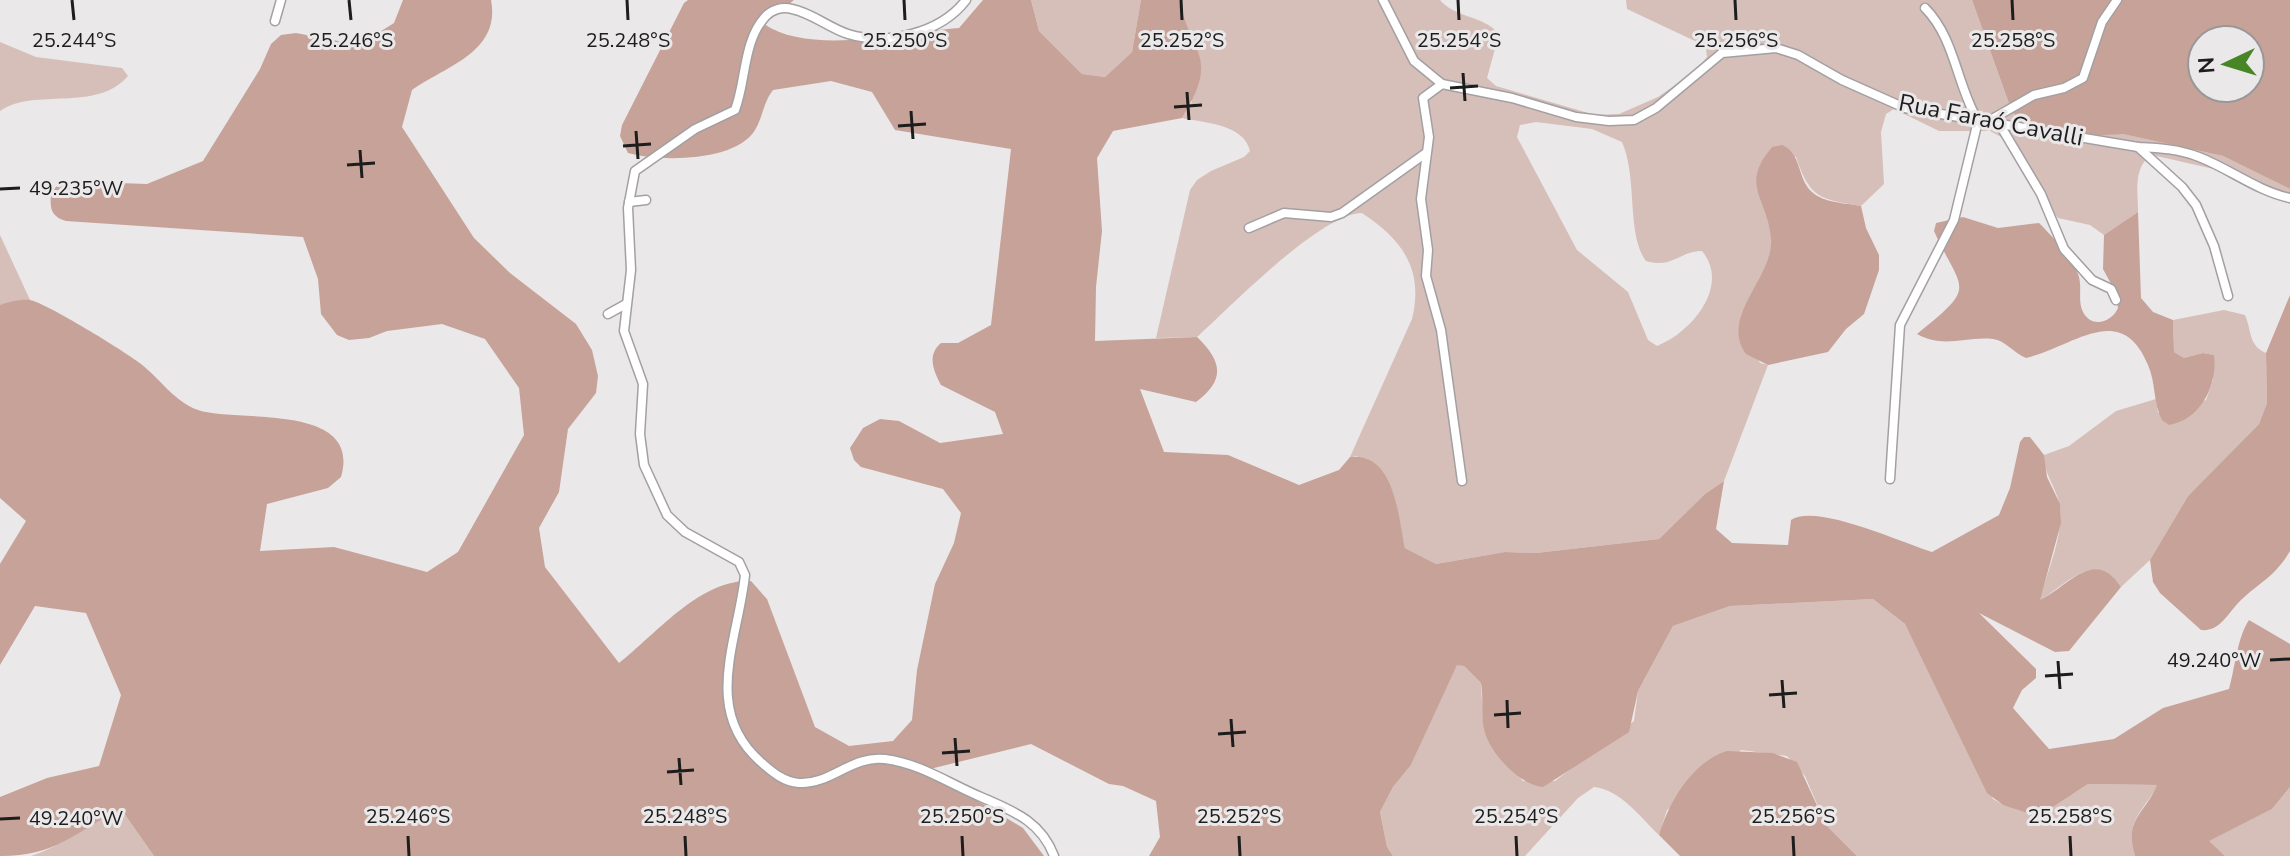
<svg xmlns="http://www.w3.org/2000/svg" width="2290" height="856" viewBox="0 0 2290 856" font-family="'Nunito Sans',sans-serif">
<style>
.green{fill:#d5bfb8;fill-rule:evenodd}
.forest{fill:#c6a298;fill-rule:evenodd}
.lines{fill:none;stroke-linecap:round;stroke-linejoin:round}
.street-casing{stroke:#a3a0a3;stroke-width:11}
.street{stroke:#fff;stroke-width:8}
.ticks{fill:none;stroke:#1d1d1d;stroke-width:3}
.labels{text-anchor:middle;stroke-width:6;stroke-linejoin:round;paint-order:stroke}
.street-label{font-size:24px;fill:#1d1d1d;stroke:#ebe8ea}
.ticks-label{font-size:20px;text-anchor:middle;fill:#1d1d1d;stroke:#ebe8ea;stroke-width:6;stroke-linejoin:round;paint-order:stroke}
</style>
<rect width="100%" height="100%" fill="#ebe8ea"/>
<g class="green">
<path d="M 1031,0 L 1141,0 L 1132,52 L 1105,77 L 1082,74 L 1039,31 Z"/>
<path d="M 1179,0 L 1440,0 C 1455,18 1483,15 1499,34 L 1487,78 L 1496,86 L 1595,115 L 1619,114 L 1658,97 L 1694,72 L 1707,57 L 1706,49 L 1697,42 L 1627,9 L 1626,0 L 1972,0 L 2011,109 L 2223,156 L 2290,189 L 2290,200 L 2266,195 L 2214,169 L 2152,155 C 2133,166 2138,192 2138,212 L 2104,235 L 2090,225 L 2058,218 L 2003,138 L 1990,131 L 1939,131 L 1894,109 L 1886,114 L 1881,132 L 1884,184 L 1861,206 C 1819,199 1810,198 1796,157 L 1772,147 C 1737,188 1775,209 1771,248 C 1768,273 1749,299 1740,324 L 1760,363 L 1768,365 L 1724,481 L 1705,494 L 1659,539 L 1536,553 L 1505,552 L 1436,564 L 1405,548 L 1392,491 L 1357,456 L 1350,457 L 1412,319 C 1424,270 1403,240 1362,213 C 1320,214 1230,307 1197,337 L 1156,338 L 1190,190 L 1197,180 L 1211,171 L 1244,157 L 1250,151 C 1244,124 1205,123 1182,118 L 1192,102 ZM 1536,122 L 1592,129 L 1622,142 C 1638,178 1626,234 1646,261 C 1673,269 1679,251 1702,251 C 1731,286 1691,333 1657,346 L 1648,340 L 1628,292 L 1577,250 L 1517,137 L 1520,125 Z"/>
<path d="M 0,42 L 36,57 L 122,68 L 128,76 C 96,113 35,87 0,111 Z"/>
<path d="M 0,235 L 30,300 L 0,305 Z"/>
<path d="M 2224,310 L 2245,315 C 2252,331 2248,345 2266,353 L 2267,403 L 2259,424 L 2188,496 L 2150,560 L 2121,587 C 2096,549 2068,583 2039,601 C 2047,573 2063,537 2060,508 C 2058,489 2044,476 2044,455 L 2069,446 L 2116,411 L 2156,399 L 2158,413 L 2206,400 L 2213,380 L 2214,355 L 2203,353 L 2184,358 L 2174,352 L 2173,320 Z"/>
<path d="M 1873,599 L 1905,624 L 1993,799 L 2003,805 L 2047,811 L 2088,784 L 2158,785 C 2141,814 2125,821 2135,856 L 1857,856 L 1826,825 L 1805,776 L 1787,756 L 1741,750 L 1667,810 L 1659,835 C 1640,817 1621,790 1594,787 L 1578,798 L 1525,856 L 1393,856 L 1387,847 L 1380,812 L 1393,787 L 1411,765 L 1457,664 L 1464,666 L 1481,683 L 1483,723 L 1493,748 L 1523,781 L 1555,781 L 1634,721 L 1638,691 L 1673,626 L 1730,606 Z"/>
<path d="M 2290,787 L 2290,856 L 2225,856 L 2208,841 L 2272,809 Z"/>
<path d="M 121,809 L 154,856 L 31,856 C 64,845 90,824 121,809 Z"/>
</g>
<g class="forest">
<path d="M 403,0 L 491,0 C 501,52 446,66 412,90 L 402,127 L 474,238 L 510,273 L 576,324 L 592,350 L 598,376 L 596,393 L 568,429 L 559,492 L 539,528 L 545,567 L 619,663 C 655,635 701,578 751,581 L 767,599 L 815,727 L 849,746 L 893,741 L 912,720 L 917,670 L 935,584 L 954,543 L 961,513 L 943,489 L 861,467 L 854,460 L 850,448 L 863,428 L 880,419 L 899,421 L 940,443 L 1003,434 L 995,412 L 941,385 C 933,370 927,355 941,343 L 958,343 L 991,325 L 1011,149 L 895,130 L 872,92 L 831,81 L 773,90 C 763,103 763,117 755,130 C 736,162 659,162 628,153 L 620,136 L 622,125 L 684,3 L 688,0 L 794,0 L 764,24 C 810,56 906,32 959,28 L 983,0 L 1031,0 L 1039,31 L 1082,74 L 1105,77 L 1132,52 L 1141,0 L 1179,0 C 1192,57 1220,55 1182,118 L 1113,131 L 1097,158 L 1102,231 L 1096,287 L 1095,341 L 1197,337 C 1222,361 1226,380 1196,402 L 1140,389 L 1164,452 L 1228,455 L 1299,485 L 1339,470 L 1350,457 C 1395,452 1398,517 1405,548 L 1436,564 L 1505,552 L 1536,553 L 1659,539 L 1705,494 L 1724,481 L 1716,529 L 1732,543 L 1788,545 L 1791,520 C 1816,503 1902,543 1932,552 L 1999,515 L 2010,488 L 2020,442 L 2024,437 L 2030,437 L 2044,455 L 2047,477 L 2060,504 L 2061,523 L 2040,600 C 2070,585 2095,547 2121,587 L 2069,651 L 2055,652 L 1979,613 L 2036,669 L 2036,678 L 2022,690 L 2013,708 L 2049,749 L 2114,739 L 2163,708 L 2229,689 C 2235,668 2237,638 2249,620 L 2290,644 L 2290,787 L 2272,809 L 2209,841 L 2225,856 L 2135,856 C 2124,818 2144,816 2157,785 L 2088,784 L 2047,811 L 2031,814 L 2003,805 L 1987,793 L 1905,624 L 1873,599 L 1730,606 L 1673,626 L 1638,691 L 1629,732 L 1543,787 C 1520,785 1492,755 1485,733 C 1480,717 1484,699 1481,683 L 1464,666 L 1457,665 L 1411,765 L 1393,787 L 1380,812 L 1387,847 L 1393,856 L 1149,856 L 1160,837 L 1156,801 L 1123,786 L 1109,784 L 1031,744 L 926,770 L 1023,828 L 1044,856 L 154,856 L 121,809 C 73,833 57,856 0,856 L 0,797 L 47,778 L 99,766 L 121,695 L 86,613 L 35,606 L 0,665 L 0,564 L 26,521 L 0,498 L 0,305 C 8,302 21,299 30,300 C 46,303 126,352 141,364 C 159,378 176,403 198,410 C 234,423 363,401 341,477 L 328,488 L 267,504 L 260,551 L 334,547 L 427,572 L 458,552 L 524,435 L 519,388 L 485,339 L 442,324 L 387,331 L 369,338 L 349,340 L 337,335 L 321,314 L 318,279 L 303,237 L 66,221 C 50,216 50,208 51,192 L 62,181 L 147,184 L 203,161 L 260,69 L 271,44 L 281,35 L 296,33 L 359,45 L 394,23 Z"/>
<path d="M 1972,0 L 2290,0 L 2290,189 L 2223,156 L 2123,134 L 2067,137 L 2025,128 L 2011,109 ZM 2202,40 L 2250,40 L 2250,88 L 2202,88 Z"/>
<path d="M 1782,145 C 1802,153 1797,179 1812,192 C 1824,203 1845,203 1861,206 L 1866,228 L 1879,255 L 1879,270 L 1864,314 L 1846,329 L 1828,352 L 1768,365 L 1746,354 C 1719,317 1774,277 1771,239 C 1768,200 1739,185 1772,147 Z"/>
<path d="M 2138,212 L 2141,298 L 2153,312 L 2173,320 L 2174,352 L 2184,358 L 2203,353 L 2214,355 C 2218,384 2201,420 2169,425 L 2162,420 C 2153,403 2156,383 2148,365 C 2121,300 2075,346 2026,358 C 2015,354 2005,340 1993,339 C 1966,336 1943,349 1917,334 C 1979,284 1962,293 1934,231 L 1936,223 L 1963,217 L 1998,228 L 2039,223 C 2053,237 2071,256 2078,274 C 2083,287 2077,300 2083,312 C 2092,329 2112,322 2118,308 L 2116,293 L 2103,269 L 2104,235 Z"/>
<path d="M 2290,295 L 2290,551 C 2275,577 2260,582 2240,601 C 2228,613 2220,632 2201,630 L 2160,593 L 2153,582 L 2150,560 L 2188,496 L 2259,424 L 2267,403 L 2266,353 Z"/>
<path d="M 1727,751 L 1773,753 L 1797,762 L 1826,825 L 1857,856 L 1680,856 L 1659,835 C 1669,802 1692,762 1727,751 Z"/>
</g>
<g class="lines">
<g class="street-casing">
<g id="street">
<path d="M 966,0 C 941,33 887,46 848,34 C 829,28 812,13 792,9 C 782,6 771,10 765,17 C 743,41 746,82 735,110 L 695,129 L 635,171 L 628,208 L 631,270 L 624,331 L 643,384 L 640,434 L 644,465 L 667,515 L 685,532 L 739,562 L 745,575 C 738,641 701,711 762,763 C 772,772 784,782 799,783 C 830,785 852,755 885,759 C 919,763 950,784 981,797 C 1013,811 1041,821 1054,856"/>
<path d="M 1383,0 L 1414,61 L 1442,84 L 1512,98 L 1576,117 L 1609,121 L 1634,120 L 1656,108 L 1722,53 L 1776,48 L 1798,55 L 1842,80 L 1905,108 L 2138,147 C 2159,148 2179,149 2199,157 C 2230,169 2257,191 2290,198"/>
<path d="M 275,21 L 281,0"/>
<path d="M 1442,84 L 1423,98 L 1429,137 L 1421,199 L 1428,250 L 1426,276 L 1441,330 L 1462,481"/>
<path d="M 1987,122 L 2034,95 L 2064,88 L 2083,78 L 2102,22 L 2117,0"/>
<path d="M 2000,125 L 2041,194 L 2064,249 L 2092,280 L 2111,289 L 2116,300"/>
<path d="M 2138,147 L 2182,187 L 2196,205 L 2214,246 L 2228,296"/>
<path d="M 629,202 L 646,200"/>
<path d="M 1249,228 L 1284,213 L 1331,217 L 1342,213 L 1426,153"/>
<path d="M 608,314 L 626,304"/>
<path d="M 1890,479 L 1900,325 L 1954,220 L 1978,121 C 1957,86 1955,38 1925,8"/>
</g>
</g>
<use href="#street" class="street"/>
</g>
<path class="ticks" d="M 72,0 L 74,20M 349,0 L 351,20M 627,0 L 628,20M 904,0 L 905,20M 1181,0 L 1182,20M 1458,0 L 1459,20M 1735,0 L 1736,20M 2012,0 L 2013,20M 1463,73 L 1465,101M 1450,88 L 1478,86M 1187,92 L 1189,120M 1174,107 L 1202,105M 911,111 L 913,139M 898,126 L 926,124M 636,131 L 638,159M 623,146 L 651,144M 360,150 L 362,178M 347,165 L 375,163M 0,189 L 20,188M 2270,660 L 2290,659M 2058,661 L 2060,689M 2045,676 L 2073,674M 1782,680 L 1784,708M 1769,695 L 1797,693M 1507,700 L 1508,728M 1494,715 L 1521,713M 1231,719 L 1233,747M 1218,734 L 1246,732M 955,738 L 957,766M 942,753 L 970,751M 679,758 L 681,785M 667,772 L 694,770M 0,819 L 20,818M 408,836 L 409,856M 685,836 L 686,856M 962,836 L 963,856M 1239,836 L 1240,856M 1516,836 L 1517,856M 1793,836 L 1794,856M 2070,836 L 2071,856"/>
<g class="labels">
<g class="street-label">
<text transform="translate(1991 120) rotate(11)" y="8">Rua Faraó Cavalli</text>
</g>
</g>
<g class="ticks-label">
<text x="74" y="47">25.244°S</text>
<text x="351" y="47">25.246°S</text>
<text x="628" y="47">25.248°S</text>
<text x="905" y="47">25.250°S</text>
<text x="1182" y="47">25.252°S</text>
<text x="1459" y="47">25.254°S</text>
<text x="1736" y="47">25.256°S</text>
<text x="2013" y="47">25.258°S</text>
<text x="76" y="195">49.235°W</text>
<text x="2214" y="667">49.240°W</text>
<text x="408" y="823">25.246°S</text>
<text x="685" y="823">25.248°S</text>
<text x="962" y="823">25.250°S</text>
<text x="1239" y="823">25.252°S</text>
<text x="1516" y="823">25.254°S</text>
<text x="1793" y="823">25.256°S</text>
<text x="2070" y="823">25.258°S</text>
<text x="76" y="825">49.240°W</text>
</g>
<g transform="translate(2226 64) rotate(266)"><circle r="38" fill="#ebe8ea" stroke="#999798" stroke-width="2"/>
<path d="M0-6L14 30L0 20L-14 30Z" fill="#488524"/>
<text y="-12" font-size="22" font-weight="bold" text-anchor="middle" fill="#1d1d1d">N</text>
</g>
</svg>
